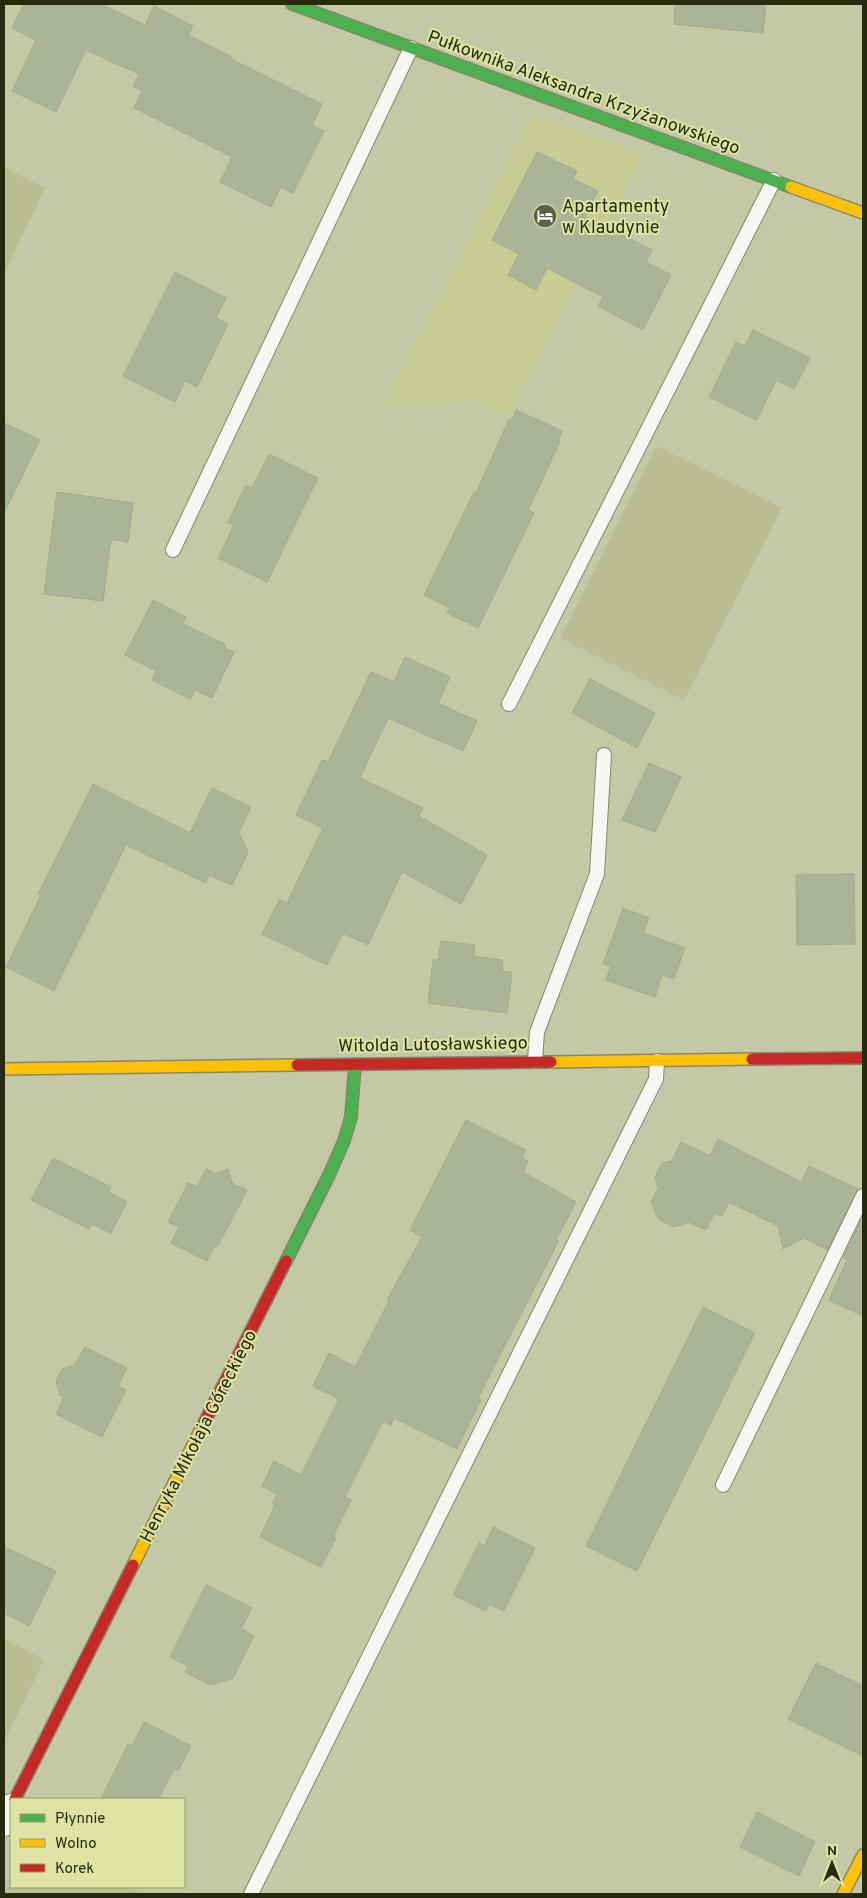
<svg xmlns="http://www.w3.org/2000/svg" width="867" height="1898" viewBox="0 0 867 1898" font-family="Overpass,sans-serif">
<style>
.built{fill:#c6cc94}
.green{fill:#babe92}
.building{fill:#abb496;stroke:#a2aa90}
.lines{fill:none;stroke-linecap:round;stroke-linejoin:round}
.lane-casing{stroke:#85886c;stroke-width:16}
.street-casing{stroke:#85886c;stroke-width:30}
.fast-casing{stroke:#85886c;stroke-width:14}
.slow-casing{stroke:#85886c;stroke-width:14}
.jam-casing{stroke:#85886c;stroke-width:14}
.lane{stroke:#f6f7f2;stroke-width:14}
.street{stroke:#f6f7f2;stroke-width:28}
.fast{stroke:#4caf50;stroke-width:11}
.slow{stroke:#ffc107;stroke-width:11}
.jam{stroke:#c62828;stroke-width:11}
.labels{text-anchor:middle;stroke-width:4;stroke-linejoin:round;paint-order:stroke}
.street-label{font-size:18px;fill:#282a10;stroke:#dde4a3}
.poi-label{font-size:18px;fill:#282a10;stroke:#dde4a3;text-anchor:start}
</style>
<rect width="100%" height="100%" fill="#c4c8a5"/>
<path class="built" d="M 532,113 L 642,155 L 509,415 L 476,400 L 384,406 Z"/>
<g class="green">
<path d="M 4,168 L 45,188 L 4,274 Z"/>
<path d="M 656,446 L 782,508 L 684,700 L 560,638 Z"/>
<path d="M 4,1639 L 44,1660 L 4,1741 Z"/>
<path d="M 11,1877 L 11,1887 L 116,1887 L 153,1894 L 4,1894 Z"/>
</g>
<g class="building">
<path d="M 24,4 L 101,4 L 145,25 L 154,6 L 193,26 L 188,35 L 232,57 L 231,59 L 322,104 L 312,125 L 324,131 L 293,193 L 281,187 L 271,207 L 220,182 L 232,157 L 134,108 L 142,91 L 133,86 L 139,74 L 86,50 L 56,112 L 12,91 L 36,40 L 12,28 Z"/>
<path d="M 675,4 L 766,4 L 763,33 L 674,24 Z"/>
<path d="M 537,152 L 577,171 L 573,179 L 598,191 L 585,216 L 652,250 L 646,262 L 671,275 L 643,330 L 598,306 L 603,297 L 547,268 L 536,290 L 508,275 L 519,254 L 492,240 Z"/>
<path d="M 175,272 L 226,298 L 216,318 L 228,324 L 197,387 L 185,381 L 175,402 L 123,376 Z"/>
<path d="M 753,330 L 810,358 L 794,389 L 776,380 L 757,420 L 709,397 L 736,342 L 745,346 Z"/>
<path d="M 516,410 L 562,431 L 558,441 L 560,442 L 528,510 L 534,513 L 478,628 L 447,613 L 450,608 L 424,595 L 474,492 L 476,493 L 509,419 L 512,420 Z"/>
<path d="M 4,423 L 40,440 L 4,513 Z"/>
<path d="M 269,454 L 318,478 L 267,582 L 218,558 L 234,525 L 228,522 L 246,485 L 252,488 Z"/>
<path d="M 57,492 L 133,503 L 128,542 L 111,539 L 103,601 L 44,594 Z"/>
<path d="M 153,600 L 186,617 L 183,624 L 225,644 L 224,647 L 234,652 L 212,698 L 195,690 L 190,699 L 152,680 L 156,671 L 125,655 Z"/>
<path d="M 405,657 L 450,677 L 438,703 L 477,721 L 463,751 L 388,718 L 360,778 L 423,808 L 419,816 L 487,855 L 461,904 L 402,872 L 368,945 L 343,933 L 327,965 L 262,934 L 279,900 L 287,903 L 323,828 L 296,815 L 322,760 L 328,762 L 371,672 L 394,682 Z"/>
<path d="M 590,679 L 655,713 L 637,748 L 572,713 Z"/>
<path d="M 649,763 L 681,777 L 655,832 L 622,820 Z"/>
<path d="M 93,784 L 190,833 L 212,788 L 251,807 L 239,832 L 248,853 L 232,885 L 209,875 L 206,883 L 126,845 L 54,991 L 6,967 L 41,895 L 38,894 Z"/>
<path d="M 854,874 L 855,944 L 797,945 L 796,875 Z"/>
<path d="M 623,908 L 649,918 L 643,933 L 685,948 L 674,979 L 662,975 L 655,997 L 606,980 L 611,966 L 603,964 Z"/>
<path d="M 441,941 L 475,945 L 474,956 L 503,960 L 502,971 L 512,973 L 507,1013 L 428,1003 L 433,960 L 438,960 Z"/>
<path d="M 466,1120 L 526,1150 L 522,1158 L 528,1161 L 523,1172 L 576,1202 L 556,1240 L 558,1242 L 478,1398 L 481,1400 L 457,1449 L 394,1418 L 391,1425 L 383,1421 L 345,1497 L 351,1500 L 333,1537 L 336,1538 L 321,1567 L 260,1537 L 275,1505 L 272,1504 L 277,1494 L 262,1486 L 274,1461 L 301,1475 L 339,1399 L 313,1386 L 329,1353 L 355,1367 L 389,1301 L 387,1300 L 422,1237 L 410,1230 Z"/>
<path d="M 718,1139 L 801,1182 L 809,1166 L 858,1189 L 827,1250 L 804,1238 L 783,1249 L 778,1226 L 729,1202 L 722,1216 L 715,1213 L 706,1230 L 689,1222 L 673,1227 L 658,1219 L 651,1202 L 658,1188 L 655,1177 L 662,1163 L 672,1161 L 681,1142 L 710,1156 Z"/>
<path d="M 53,1158 L 111,1187 L 108,1192 L 127,1202 L 111,1233 L 92,1224 L 89,1229 L 31,1200 Z"/>
<path d="M 206,1169 L 215,1174 L 228,1169 L 232,1183 L 247,1190 L 218,1246 L 215,1245 L 207,1261 L 171,1243 L 179,1227 L 168,1222 L 188,1183 L 197,1187 Z"/>
<path d="M 863,1216 L 863,1316 L 829,1300 L 847,1260 L 843,1258 Z"/>
<path d="M 703,1307 L 755,1333 L 637,1571 L 586,1546 Z"/>
<path d="M 85,1347 L 127,1368 L 118,1386 L 126,1390 L 102,1437 L 56,1414 L 64,1397 L 60,1395 L 56,1381 L 62,1369 L 75,1365 Z"/>
<path d="M 493,1527 L 535,1548 L 504,1611 L 489,1604 L 486,1611 L 453,1595 L 479,1543 L 485,1545 Z"/>
<path d="M 4,1547 L 56,1571 L 29,1626 L 4,1613 Z"/>
<path d="M 206,1585 L 252,1608 L 241,1629 L 254,1636 L 233,1678 L 210,1685 L 185,1672 L 188,1666 L 170,1657 Z"/>
<path d="M 816,1663 L 863,1686 L 863,1756 L 788,1719 Z"/>
<path d="M 144,1722 L 191,1746 L 178,1771 L 174,1769 L 158,1799 L 101,1799 L 128,1744 L 132,1746 Z"/>
<path d="M 757,1812 L 815,1842 L 799,1876 L 740,1847 Z"/>
</g>
<g class="lines">
<g class="lane-casing">
<g id="lane">
<path d="M 173,550 L 411,48"/>
<path d="M 509,704 L 774,180"/>
<path d="M 535,1061 L 537,1032 L 597,874 L 604,755"/>
<path d="M 723,1485 L 863,1196"/>
<path d="M 251,1894 L 656,1079 L 657,1061"/>
</g>
</g>
<g class="street-casing">
<path id="street" d="M 4,1822 L 11,1808"/>
</g>
<g class="fast-casing">
<g id="fast">
<path d="M 292,4 L 791,187"/>
<path d="M 286,1261 L 329,1175 L 344,1141 L 351,1117 L 355,1064"/>
</g>
</g>
<g class="slow-casing">
<g id="slow">
<path d="M 791,187 L 863,213"/>
<path d="M 551,1062 L 752,1059"/>
<path d="M 4,1069 L 297,1065"/>
<path d="M 133,1565 L 202,1427"/>
<path d="M 843,1894 L 863,1855"/>
</g>
</g>
<g class="jam-casing">
<g id="jam">
<path d="M 752,1059 L 863,1058"/>
<path d="M 297,1065 L 551,1062"/>
<path d="M 202,1427 L 286,1261"/>
<path d="M 15,1799 L 133,1565"/>
</g>
</g>
<use href="#lane" class="lane"/>
<use href="#street" class="street"/>
<use href="#fast" class="fast"/>
<use href="#slow" class="slow"/>
<use href="#jam" class="jam"/>
</g>
<defs>
<g id="hotel-disc" transform="scale(1.25)"><circle r="9.5" fill="#5f6144" stroke="#dde4a3"/><path d="M-6-4.5h1.5V1H6V5H4.5V3h-9V5H-6ZM-4 0a1.8 1.8 0 1 1 3.6 0ZM.5 0V-2.5h3Q6-2.5 6 0Z" fill="#fff"/></g>
</defs>
<g fill-rule="evenodd">
<use href="#hotel-disc" x="545" y="216"/>
</g>
<g class="labels">
<g class="street-label">
<text transform="translate(584 92) rotate(20)" y="6">Pułkownika Aleksandra Krzyżanowskiego</text>
<text transform="translate(433 1044) rotate(-1)" y="6">Witolda Lutosławskiego</text>
<text transform="translate(198 1436) rotate(-63)" y="6">Henryka Mikołaja Góreckiego</text>
</g>
<g class="poi-label">
<text x="562" y="212">Apartamenty<tspan x="562" dy="21">w Klaudynie</tspan></text>
</g>
</g>
<rect width="867" height="1898" fill="none" stroke="#282a10" stroke-width="10"/>
<rect x="10" y="1798" width="175" height="90" fill="#dde4a3" stroke="#959a68"/>
<rect x="20" y="1814" width="25" height="8" fill="#4caf50" stroke="#959a68"/>
<text x="55" y="1823" font-size="15" fill="#282a10">Płynnie</text>
<rect x="20" y="1839" width="25" height="8" fill="#ffc107" stroke="#959a68"/>
<text x="55" y="1848" font-size="15" fill="#282a10">Wolno</text>
<rect x="20" y="1864" width="25" height="8" fill="#c62828" stroke="#959a68"/>
<text x="55" y="1873" font-size="15" fill="#282a10">Korek</text>
<g transform="translate(832 1863)" stroke="#dde4a3" stroke-width="4" paint-order="stroke">
<path d="M0-4L9 19L0 12L-9 19Z" fill="#282a10"/>
<text y="-8" font-size="14" font-weight="bold" text-anchor="middle" fill="#282a10">N</text>
</g>
</svg>
